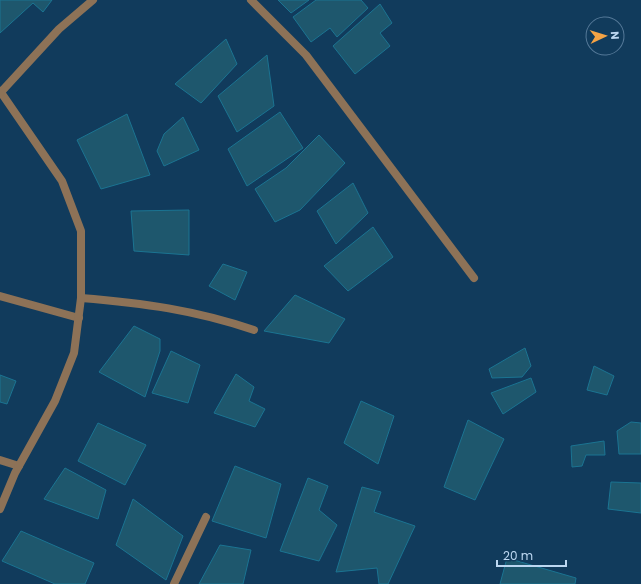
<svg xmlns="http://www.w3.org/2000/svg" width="641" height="584" viewBox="0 0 641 584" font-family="Poppins,sans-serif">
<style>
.building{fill:#1e576d;stroke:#1b7492}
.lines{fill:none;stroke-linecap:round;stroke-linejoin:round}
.service{stroke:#8d7257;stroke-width:8}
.minor{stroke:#8d7257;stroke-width:8}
</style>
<rect width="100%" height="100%" fill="#113b5c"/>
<g class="building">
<path d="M 0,0 L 52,0 L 43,12 L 33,3 L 0,33 Z"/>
<path d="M 278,0 L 309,0 L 291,13 Z"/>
<path d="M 316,0 L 361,0 L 368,8 L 337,37 L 330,28 L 311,42 L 293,17 Z"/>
<path d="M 380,4 L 392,23 L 380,33 L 390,46 L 355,74 L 333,46 Z"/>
<path d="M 226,39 L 237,64 L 201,103 L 175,84 Z"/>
<path d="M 267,55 L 274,106 L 237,132 L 218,96 Z"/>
<path d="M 280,112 L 303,148 L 247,186 L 228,149 Z"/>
<path d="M 127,114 L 150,175 L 101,189 L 77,140 Z"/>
<path d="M 183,117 L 199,150 L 164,166 L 157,151 L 164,134 Z"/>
<path d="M 319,135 L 345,163 L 300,210 L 275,222 L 255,189 L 286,168 Z"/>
<path d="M 353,183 L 368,213 L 336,244 L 317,211 Z"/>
<path d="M 189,210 L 189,255 L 134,251 L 131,211 Z"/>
<path d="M 373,227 L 393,257 L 348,291 L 324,266 Z"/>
<path d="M 223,264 L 247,272 L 235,300 L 209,286 Z"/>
<path d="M 295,295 L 345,319 L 329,343 L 264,331 Z"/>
<path d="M 134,326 L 160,339 L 160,351 L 145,397 L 99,372 Z"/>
<path d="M 525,348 L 531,366 L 522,377 L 492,378 L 489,369 Z"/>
<path d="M 171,351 L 200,365 L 188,403 L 152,393 Z"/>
<path d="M 594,366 L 614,376 L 607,395 L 587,390 Z"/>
<path d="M 236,374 L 254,387 L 249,401 L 265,409 L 255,427 L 214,413 Z"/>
<path d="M 0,375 L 16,381 L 7,404 L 0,402 Z"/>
<path d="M 531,378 L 536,392 L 503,414 L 491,393 Z"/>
<path d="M 361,401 L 394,416 L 378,464 L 344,443 Z"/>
<path d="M 468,420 L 504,439 L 475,500 L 444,487 Z"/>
<path d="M 631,422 L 641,423 L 641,454 L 619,454 L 617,431 Z"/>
<path d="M 98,423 L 146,445 L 125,485 L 78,461 Z"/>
<path d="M 604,441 L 605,455 L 586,455 L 582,466 L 572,467 L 571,446 Z"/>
<path d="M 235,466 L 281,484 L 266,538 L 212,521 Z"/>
<path d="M 65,468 L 106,490 L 98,519 L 44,499 Z"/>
<path d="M 308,478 L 328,486 L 319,510 L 337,525 L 319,561 L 280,551 Z"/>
<path d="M 611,482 L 641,483 L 641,513 L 608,509 Z"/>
<path d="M 362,487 L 381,492 L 374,512 L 415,526 L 388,584 L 379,584 L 377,568 L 336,572 Z"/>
<path d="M 133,499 L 183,536 L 166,580 L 116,545 Z"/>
<path d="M 21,531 L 94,563 L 85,584 L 55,584 L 2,561 Z"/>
<path d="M 220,545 L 251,550 L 243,584 L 199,584 Z"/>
<path d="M 507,558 L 576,578 L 575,584 L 500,584 Z"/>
</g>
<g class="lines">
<g class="service">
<path d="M 0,296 L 79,318"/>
<path d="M 81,298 C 143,303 195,310 254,330"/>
<path d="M 0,460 L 19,466"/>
<path d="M 174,584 L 206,517"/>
</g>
<g class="minor">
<path d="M 251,0 L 306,55 L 474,278"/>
<path d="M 0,91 L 62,181 L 81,231 L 81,298 L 74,353 L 55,401 L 15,473 L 0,509"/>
<path d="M 1,92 L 59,29 L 93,0"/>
</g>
</g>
<g transform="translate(605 36) rotate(86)"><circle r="19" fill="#113b5c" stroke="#557998"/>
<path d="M0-3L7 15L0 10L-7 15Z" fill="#f4a345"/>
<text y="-6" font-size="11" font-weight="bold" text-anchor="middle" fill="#bcd7f1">N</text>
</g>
<path d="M497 560v6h69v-6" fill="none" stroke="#bcd7f1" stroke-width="2"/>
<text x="503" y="560" font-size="12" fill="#bcd7f1" stroke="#113b5c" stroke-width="3" paint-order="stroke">20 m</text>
</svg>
